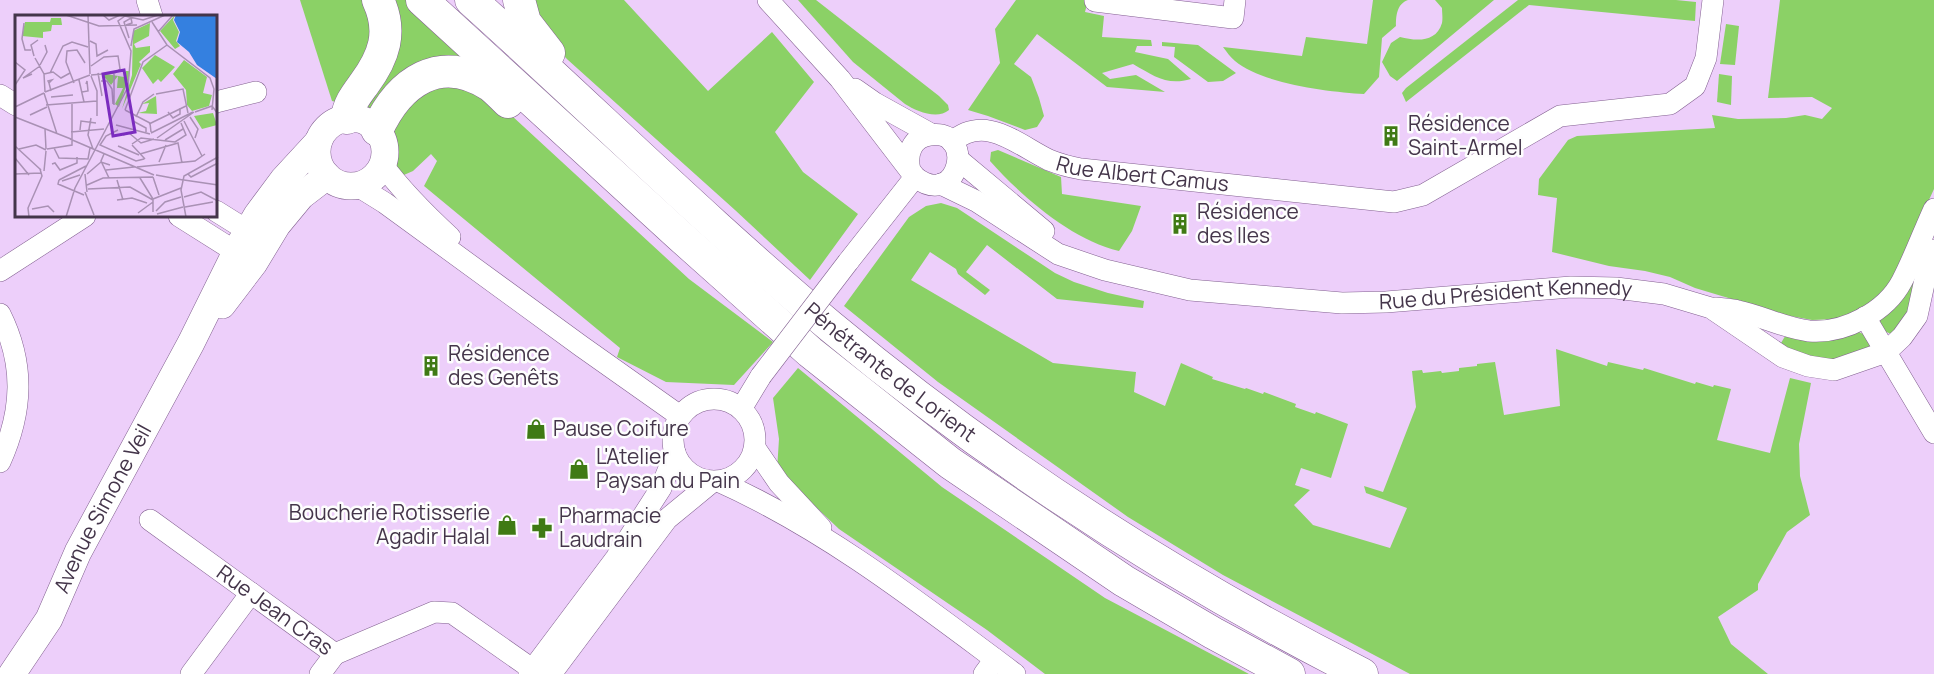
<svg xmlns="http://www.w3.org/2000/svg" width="1934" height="674" viewBox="0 0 1934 674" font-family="Manrope,sans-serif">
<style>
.green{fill:#8bd166}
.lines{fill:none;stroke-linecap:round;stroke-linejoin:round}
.minor-casing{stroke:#826090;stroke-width:22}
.major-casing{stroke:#826090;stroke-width:28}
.highway-casing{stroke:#826090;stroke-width:33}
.minor{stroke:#fff;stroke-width:21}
.major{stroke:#fff;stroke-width:27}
.highway{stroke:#fff;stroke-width:32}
.minor-bridge-casing{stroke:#826090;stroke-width:22;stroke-linecap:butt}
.minor-bridge{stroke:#fff;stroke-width:21}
.labels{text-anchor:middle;stroke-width:5;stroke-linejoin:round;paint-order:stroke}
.poi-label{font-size:21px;fill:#44354a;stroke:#fdfdfd;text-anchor:start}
.street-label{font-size:21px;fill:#44354a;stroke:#fdfdfd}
.inset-road{fill:none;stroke:#a991b4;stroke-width:1.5}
.view{fill:#7b2cbf;fill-opacity:0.15;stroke:#7b2cbf;stroke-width:3}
.inset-edge{fill:none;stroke:#44354a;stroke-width:3}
</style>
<rect width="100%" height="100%" fill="#edcffa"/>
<g class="green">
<path d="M 300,0 L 367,0 L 375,29 L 343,104 L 332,101 Z"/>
<path d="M 391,0 L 406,0 L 475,64 L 373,114 L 359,112 Z"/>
<path d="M 528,0 L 624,0 L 708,91 L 772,32 L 814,82 L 775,132 L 803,172 L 858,214 L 810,280 L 735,210 L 568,60 L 554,46 Z"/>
<path d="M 798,0 L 816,0 L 939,96 L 948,105 L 949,110 C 937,120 916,111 905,104 L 853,62 Z"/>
<path d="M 1016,0 L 1088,0 L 1085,12 L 1104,16 L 1102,37 L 1151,40 L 1152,46 L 1137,46 L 1135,52 L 1168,59 L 1191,79 C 1167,86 1154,76 1133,64 L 1102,73 L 1110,79 L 1136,75 L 1165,92 L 1107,87 L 1037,34 L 1014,64 L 1031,77 L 1039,98 L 1044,116 L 1037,127 L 1025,130 L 988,116 L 968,110 L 1000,63 L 995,29 Z"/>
<path d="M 1373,0 L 1408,0 C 1397,4 1396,15 1396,26 L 1382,38 L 1379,77 L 1364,94 C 1330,92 1262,84 1235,61 C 1230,57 1227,52 1223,47 L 1302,56 L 1306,37 L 1367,44 Z"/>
<path d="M 1435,0 L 1494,0 L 1397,81 L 1390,76 L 1382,62 L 1391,43 L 1400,37 C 1416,41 1436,43 1442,23 C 1443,19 1442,12 1442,8 Z"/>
<path d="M 1518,0 L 1676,0 L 1696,2 L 1695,21 L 1529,5 L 1406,102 L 1402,93 L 1406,88 Z"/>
<path d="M 1780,0 L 1934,0 L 1934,189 L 1894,276 L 1878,298 L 1857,312 L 1837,319 L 1812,320 L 1785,315 L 1695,288 L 1670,277 L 1645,271 L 1609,266 L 1552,252 L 1557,198 L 1538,195 L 1539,179 L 1568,140 L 1577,136 L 1715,128 L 1712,115 L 1738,119 L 1786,118 L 1805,115 L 1822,119 L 1832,108 L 1812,97 L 1768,98 Z"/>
<path d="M 1726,24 L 1739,26 L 1735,65 L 1720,64 Z"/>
<path d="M 1162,42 L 1198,45 L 1236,73 L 1223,81 L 1208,82 L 1174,57 L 1175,47 L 1162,46 Z"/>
<path d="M 1719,74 L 1732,76 L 1731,105 L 1717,102 Z"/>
<path d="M 456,81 L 497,102 L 689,279 L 773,342 L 734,385 L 666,382 L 617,357 L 620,348 L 424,186 L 437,161 L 431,154 L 413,171 L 397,178 C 392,151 385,119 408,99 C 414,93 446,84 456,81 Z"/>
<path d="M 998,150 L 1061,177 L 1062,194 L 1141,206 L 1132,231 L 1119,251 C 1072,240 1022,197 990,161 L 991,152 Z"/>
<path d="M 941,203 L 957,208 L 1055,273 L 1074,282 L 1108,293 L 1144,301 L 1143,308 L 1057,299 L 987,245 L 966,272 L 990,290 L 985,295 L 958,274 L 956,269 L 930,252 L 911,280 L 1053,363 L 1136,372 L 1134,392 L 1165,406 L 1181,363 L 1213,377 L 1212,379 L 1245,389 L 1246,388 L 1263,394 L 1264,392 L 1296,404 L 1295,407 L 1315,414 L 1316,412 L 1348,424 L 1331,478 L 1301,468 L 1295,485 L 1310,490 L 1294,505 L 1313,525 L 1390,548 L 1407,508 L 1366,493 L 1364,486 L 1383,492 L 1416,407 L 1412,371 L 1422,370 L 1423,373 L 1441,371 L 1442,373 L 1459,371 L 1459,368 L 1477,366 L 1477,364 L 1495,362 L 1504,415 L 1560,406 L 1556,349 L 1607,366 L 1608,362 L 1643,370 L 1644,368 L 1695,384 L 1696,382 L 1713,387 L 1714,385 L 1731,389 L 1717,440 L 1770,453 L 1790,378 L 1811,383 L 1799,444 L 1800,476 L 1810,515 L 1787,532 L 1758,584 L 1758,590 L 1718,617 L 1731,644 L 1768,674 L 1410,674 L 1223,575 L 1128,517 L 938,382 L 844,306 L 909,217 L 926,206 Z"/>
<path d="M 1926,243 L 1909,319 L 1891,334 L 1882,330 L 1879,319 Z"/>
<path d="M 1857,331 L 1867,336 L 1871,347 L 1843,361 L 1798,357 L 1784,351 L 1781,343 L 1787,333 Z"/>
<path d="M 798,368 L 942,487 L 1105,598 L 1249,674 L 1045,674 L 987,630 L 839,529 L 777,470 L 779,439 L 773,398 Z"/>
</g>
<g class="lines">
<g class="minor-casing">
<g id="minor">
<path d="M 147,0 L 152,16"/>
<path d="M 768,0 L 840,79 L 915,177 C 959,211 977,128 930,135 C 912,137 906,154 910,170"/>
<path d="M 1095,1 L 1233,18 L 1235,0"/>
<path d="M 855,89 L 875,103 L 931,134"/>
<path d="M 0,95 L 16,105"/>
<path d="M 216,102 L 256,92"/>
<path id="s1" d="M 952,142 C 985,113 1018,145 1049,160 C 1059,164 1070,167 1081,169 L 1394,202 L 1423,195 L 1560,116 L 1670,104 L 1695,86 L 1706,58 L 1713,0"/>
<path d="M 959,160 L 1044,231"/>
<path d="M 382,164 C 402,191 425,214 450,237"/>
<path id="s2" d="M 941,184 L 976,201 L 1058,254 L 1105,270 L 1190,290 L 1342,303 L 1386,302 L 1571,287 L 1616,288 L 1664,294 L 1711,308 L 1783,357 L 1808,366 L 1834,370 L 1886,352 L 1902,337 L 1917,316 L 1929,261 L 1934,250"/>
<path d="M 356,185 L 385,203 L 581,346 L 680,416"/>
<path d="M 216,211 L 248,231"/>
<path d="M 179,216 L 236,252"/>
<path d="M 848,262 L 915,177"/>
<path d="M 0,271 L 85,216"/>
<path d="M 1715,308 C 1722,309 1731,309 1738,311 C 1762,316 1784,328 1809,331 C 1844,334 1886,312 1902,281 C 1914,258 1923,233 1934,209"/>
<path d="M 0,314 C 25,364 23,411 0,462"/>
<path d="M 1865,317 L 1934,433"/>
<circle cx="714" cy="440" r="41"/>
<path d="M 741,409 L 761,376"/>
<path d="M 755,448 L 779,483 L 821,528"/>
<path d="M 720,482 C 827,530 921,604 1015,674"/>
<path id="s3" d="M 150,520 L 335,654 L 434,612 L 452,613 L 532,669"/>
<path d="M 191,674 L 251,593"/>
<path d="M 320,674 L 335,654"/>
<path d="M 529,674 L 616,558 L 661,488 L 675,453"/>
<path d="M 551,674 L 667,519 L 712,482"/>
<path d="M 984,674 L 995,659"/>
</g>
</g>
<g class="major-casing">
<g id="major">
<circle cx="351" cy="152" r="34"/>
<path d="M 222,305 L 254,263 L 277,225 L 301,196 L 327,176"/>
<path id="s4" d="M 12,674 L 49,619 L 78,552 L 191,343 L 240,244 L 257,215 L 283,180 L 318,142"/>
</g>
</g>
<g class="highway-casing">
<g id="highway">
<path d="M 422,0 L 680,236 L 810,352 L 950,463 L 1124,581 L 1213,633 L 1289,674"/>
<path id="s5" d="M 471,0 C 591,108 706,222 830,326 C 993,462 1173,578 1362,674"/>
<path d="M 519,0 L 525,22 L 549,53"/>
<path d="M 347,118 C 348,105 356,95 364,84 C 384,57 393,32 378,0"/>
<path d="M 377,130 C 399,82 440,52 491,86 C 497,91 503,97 508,102"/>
</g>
</g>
<use href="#minor" class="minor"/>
<use href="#major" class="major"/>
<use href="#highway" class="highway"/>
<g class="minor-bridge-casing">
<path id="minor-bridge" d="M 761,376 L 848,262"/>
</g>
<use href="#minor-bridge" class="minor-bridge"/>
</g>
<defs>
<g id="building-bare" transform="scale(1.62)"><path d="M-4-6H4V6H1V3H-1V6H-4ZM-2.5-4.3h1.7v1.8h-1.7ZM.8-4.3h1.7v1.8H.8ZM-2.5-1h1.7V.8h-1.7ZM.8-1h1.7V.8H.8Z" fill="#3f7a14" stroke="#fdfdfd" stroke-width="2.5" paint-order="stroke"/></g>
<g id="shop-bare" transform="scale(1.62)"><path d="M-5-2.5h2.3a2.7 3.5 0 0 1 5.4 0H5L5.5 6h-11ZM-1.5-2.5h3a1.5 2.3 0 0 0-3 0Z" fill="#3f7a14" stroke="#fdfdfd" stroke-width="2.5" paint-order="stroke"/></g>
<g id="pharmacy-bare" transform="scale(1.62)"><path d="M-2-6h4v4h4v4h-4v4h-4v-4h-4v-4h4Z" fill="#3f7a14" stroke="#fdfdfd" stroke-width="2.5" paint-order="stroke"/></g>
</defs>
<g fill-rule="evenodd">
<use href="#building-bare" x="1391" y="136"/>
<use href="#building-bare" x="1180" y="224"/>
<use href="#building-bare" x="431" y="366"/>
<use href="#shop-bare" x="536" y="429"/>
<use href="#shop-bare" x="579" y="469"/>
<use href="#shop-bare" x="507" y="525"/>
<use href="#pharmacy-bare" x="542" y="528"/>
</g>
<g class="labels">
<g class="poi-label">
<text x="1408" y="131">Résidence<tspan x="1408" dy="24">Saint-Armel</tspan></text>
<text x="1197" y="219">Résidence<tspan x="1197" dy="24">des Iles</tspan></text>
<text x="448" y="361">Résidence<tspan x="448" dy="24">des Genêts</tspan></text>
<text x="553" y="436">Pause Coifure</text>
<text x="596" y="464">L'Atelier<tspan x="596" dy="24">Paysan du Pain</tspan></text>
<text x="490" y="520" text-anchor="end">Boucherie Rotisserie<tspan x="490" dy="24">Agadir Halal</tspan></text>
<text x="559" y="523">Pharmacie<tspan x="559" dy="24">Laudrain</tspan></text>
</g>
<g class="street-label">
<text dy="7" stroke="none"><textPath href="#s1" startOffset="202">Rue Albert Camus</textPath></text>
<text dy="7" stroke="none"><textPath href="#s2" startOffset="590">Rue du Président Kennedy</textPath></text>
<text dy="7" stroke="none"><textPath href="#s5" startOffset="561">Pénétrante de Lorient</textPath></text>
<text dy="7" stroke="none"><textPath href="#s4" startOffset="189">Avenue Simone Veil</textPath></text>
<text dy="7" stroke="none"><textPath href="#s3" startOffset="154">Rue Jean Cras</textPath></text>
</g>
</g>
<g transform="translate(15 15)">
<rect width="202" height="202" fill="#edcffa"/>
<path d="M 160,0 L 158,5 L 164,17 L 161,26 L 165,31 L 160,34 L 145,16 ZM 36,3 L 46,3 L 47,10 L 37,10 L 36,16 L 28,17 L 28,23 L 7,21 L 10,7 L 35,7 ZM 135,8 L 134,21 L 119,29 L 121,33 L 135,31 L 135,37 L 124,47 L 126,49 L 107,94 L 117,60 L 118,16 ZM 140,40 L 160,52 L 146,67 L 143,64 L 138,69 L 127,53 ZM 111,56 L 115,56 L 114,62 L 104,92 L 100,89 L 108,73 L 102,73 L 103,61 L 96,70 L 86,58 L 109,62 ZM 141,81 L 142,99 L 123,98 L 131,96 L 134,88 L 127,89 ZM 198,98 L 202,110 L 187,114 L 179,101 Z" fill="#8bd166"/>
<path d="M 169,45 L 192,62 L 188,78 L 197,80 L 194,91 L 177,96 L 172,90 L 171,75 L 158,59 Z" fill="#8bd166"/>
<path d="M 161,0 L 202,0 L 202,64 L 182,50 L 174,37 L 162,27 L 165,17 L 159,5 Z" fill="#3480e0"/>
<path class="inset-road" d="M 51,0 L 84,11 L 122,10M 73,0 L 75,59M 88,0 L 94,5 L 105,0M 137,7 L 152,30 L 195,63 L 199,74 L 197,95M 9,8 L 7,24 L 10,35 L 16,35M 111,10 L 117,8 L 116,3 L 109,7 L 114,23M 143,17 L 158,0M 75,26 L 81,29 L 82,41 L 93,35M 116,31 L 119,14 L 150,0M 19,41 L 16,30 L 23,25M 20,43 L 29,59 L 30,77M 0,47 L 10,55 L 0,70M 25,50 L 32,37 L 30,30M 76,51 L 89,42 L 103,41 L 105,54 L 100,58M 35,58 L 48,31 L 57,27 L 73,32M 83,58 L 87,81M 17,59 L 8,63 L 25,51M 29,59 L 38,57 L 46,63 L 55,58M 76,60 L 99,58 L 99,90M 76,61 L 82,76 L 82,101M 64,65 L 69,87M 86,66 L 92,66 L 97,74 L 98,89M 34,68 L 37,65 L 33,66 L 34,68 L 36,76M 59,68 L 51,47 L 52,36 L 62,35 L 70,48M 30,77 L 75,60M 67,77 L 73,76 L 72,66 L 71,69M 29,78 L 42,119M 141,79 L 168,74 L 173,98M 36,82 L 58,80M 31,90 L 82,86M 0,92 L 29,78M 110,95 L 128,47 L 152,30M 110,95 L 135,108 L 136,117M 153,97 L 158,103 L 165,99 L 165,93M 180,97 L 197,91 L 203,99M 15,100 L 32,92M 0,102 L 56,124M 121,102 L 128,87 L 139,79M 175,102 L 183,114 L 180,123M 76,103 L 73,120 L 78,134M 118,106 L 131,113 L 131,117M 169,106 L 187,141M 134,109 L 171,91M 101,110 L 135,119M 30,114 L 31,134M 65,115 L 66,106 L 81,108M 103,115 L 91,121 L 85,130 L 121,146 L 129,144M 56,117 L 89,114M 136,118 L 178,97M 108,120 L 114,118 L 126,128 L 139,124M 142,123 L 179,97M 55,124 L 139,160M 150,125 L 168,114M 117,129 L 126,123 L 160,127 L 171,120 L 166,108M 117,130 L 130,144M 0,131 L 26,155M 103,131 L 124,140M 39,133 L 44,143 L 73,144 L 75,133M 4,134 L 21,130 L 31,135M 32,134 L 57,130 L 57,88M 89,139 L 86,146 L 94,163M 125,139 L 163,128 L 167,148M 0,143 L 14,160M 144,147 L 151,130M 37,149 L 40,148 L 45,155 L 62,148 L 62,142M 122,152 L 180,146 L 190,139M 91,155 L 119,152M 29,156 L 31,136M 0,159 L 26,158M 70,159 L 72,177M 72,159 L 86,147 L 95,150M 173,159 L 176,162 L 203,148M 141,160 L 168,165M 138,162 L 144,180M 125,163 L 138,184 L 138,197M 44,165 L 43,169 L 69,180M 44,165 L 71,151M 102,165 L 108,185M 169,165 L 203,170M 47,166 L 65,160M 72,170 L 88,163 L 138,162M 73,174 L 115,172 L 138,185M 72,182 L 70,177 L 79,200M 169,182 L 186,177 L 203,186M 138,184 L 166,173M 102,185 L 117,183 L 132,188M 170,192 L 198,187M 17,194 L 33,191 L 39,197M 141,196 L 150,187 L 166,182M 123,198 L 138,187M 142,199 L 168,192M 14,202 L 13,193 L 27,161 L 25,154M 51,202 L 60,173 L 113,72 L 116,36 L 103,6 L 110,1 L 128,5 L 143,0M 171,202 L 166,175 L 169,161 L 203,142"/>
<path class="view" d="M 109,55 L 120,117 L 98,121 L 88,59 Z"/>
<rect width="202" height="202" class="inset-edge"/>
</g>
</svg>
